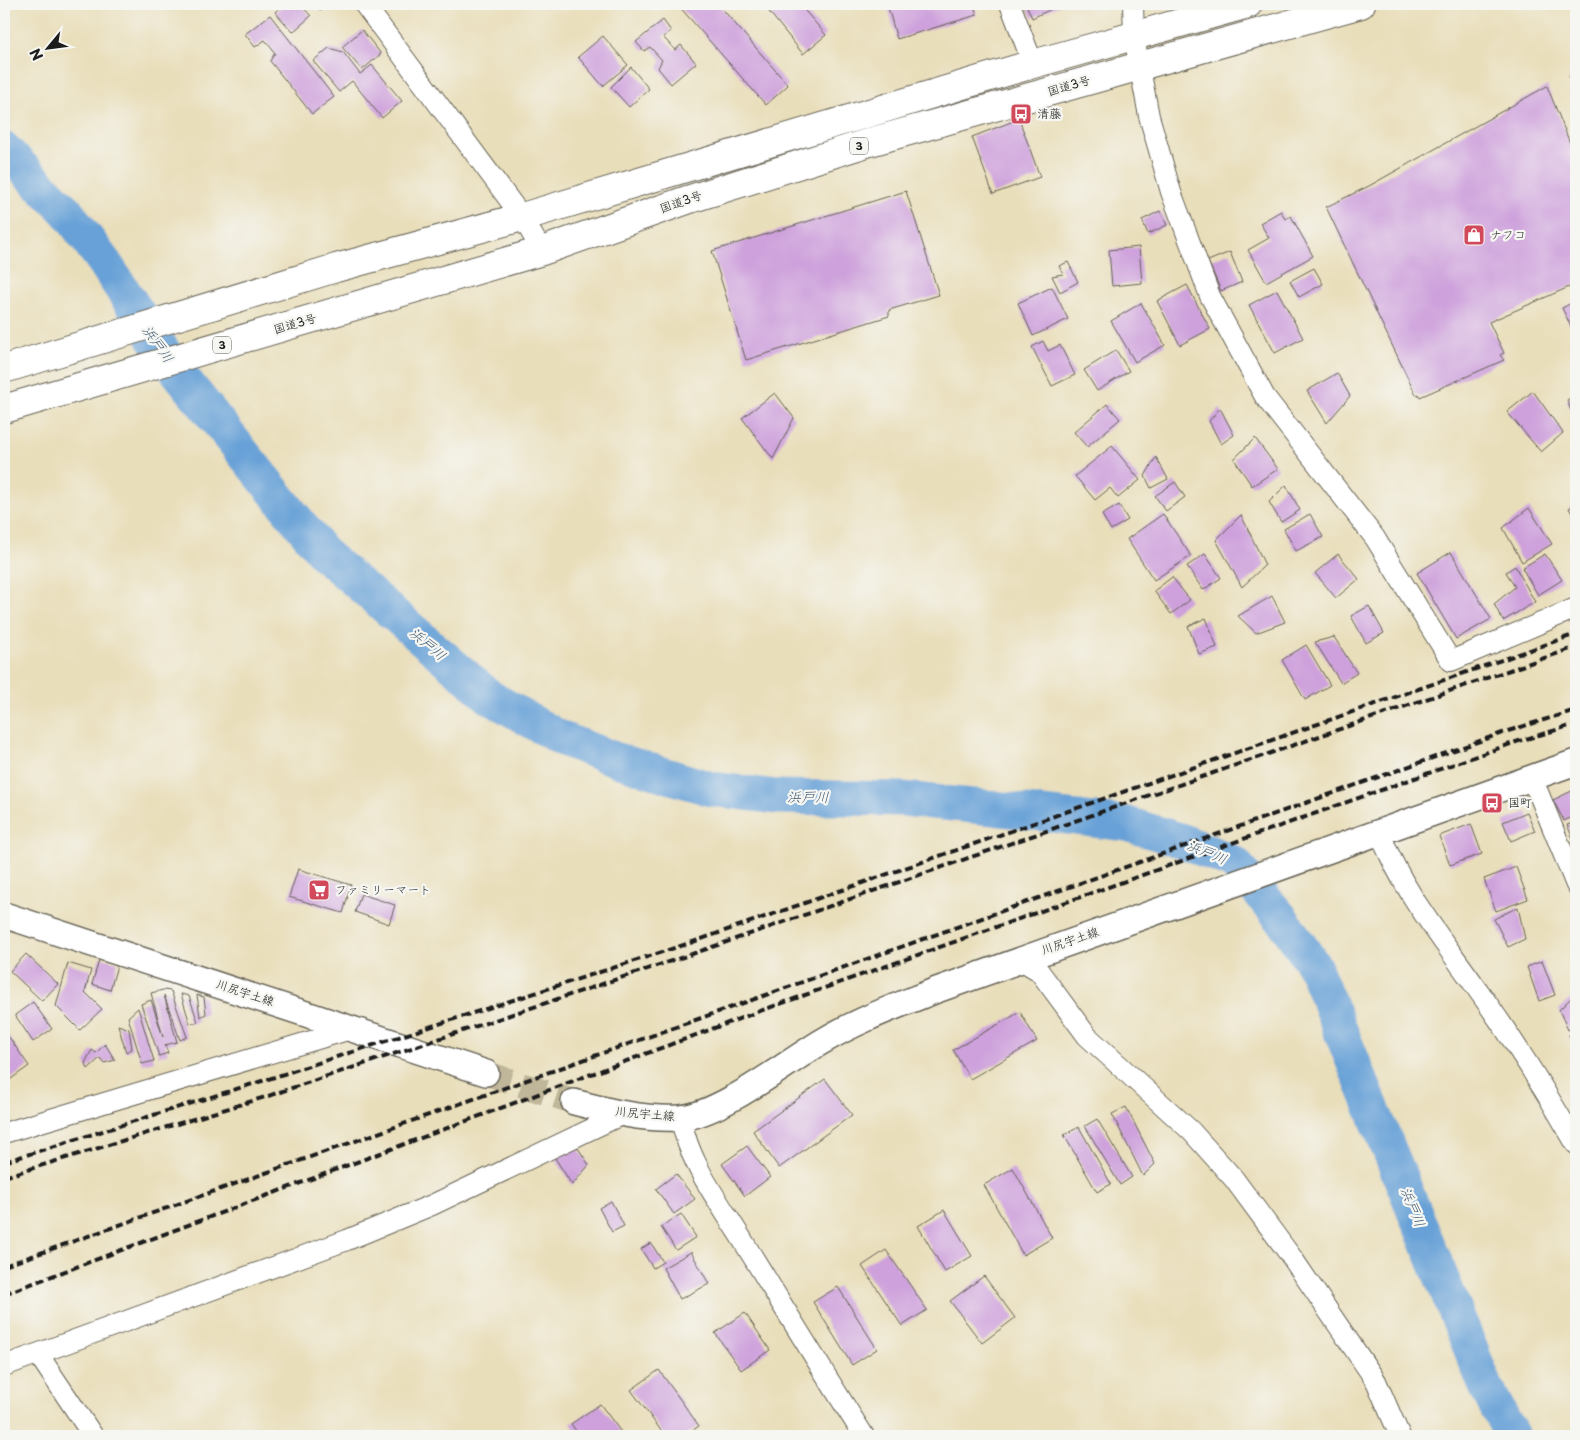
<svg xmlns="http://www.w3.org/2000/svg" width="1580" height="1440" viewBox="0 0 1580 1440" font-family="'Playpen Sans','Klee One',sans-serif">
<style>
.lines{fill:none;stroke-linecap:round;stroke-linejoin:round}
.river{stroke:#68a1d7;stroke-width:35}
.building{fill:#cea1dc}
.major-tunnel{stroke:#c0b79a;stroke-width:25;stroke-dasharray:25 12;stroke-linecap:butt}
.minor-casing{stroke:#646053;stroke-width:22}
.major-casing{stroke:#646053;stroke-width:28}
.highway-casing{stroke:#646053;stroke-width:30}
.minor{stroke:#fff;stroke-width:20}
.major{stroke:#fff;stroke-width:25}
.highway{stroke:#fff;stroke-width:28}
.rail{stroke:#1c1c1c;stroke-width:4;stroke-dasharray:8 4;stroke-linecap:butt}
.labels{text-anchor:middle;stroke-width:4.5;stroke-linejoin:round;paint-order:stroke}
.shield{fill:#f6f6f2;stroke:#5d5d5c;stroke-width:1}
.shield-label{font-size:11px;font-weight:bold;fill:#1c1c1c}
.street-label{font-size:12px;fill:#1c1c1c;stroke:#f6f6f2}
.poi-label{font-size:12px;fill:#1c1c1c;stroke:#f6f6f2;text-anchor:start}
.water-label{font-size:14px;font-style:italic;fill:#3e5870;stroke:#f6f6f2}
</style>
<rect width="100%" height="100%" fill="#f6f6f2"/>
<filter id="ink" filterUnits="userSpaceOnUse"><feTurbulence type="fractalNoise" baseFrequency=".02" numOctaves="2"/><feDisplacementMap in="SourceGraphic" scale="10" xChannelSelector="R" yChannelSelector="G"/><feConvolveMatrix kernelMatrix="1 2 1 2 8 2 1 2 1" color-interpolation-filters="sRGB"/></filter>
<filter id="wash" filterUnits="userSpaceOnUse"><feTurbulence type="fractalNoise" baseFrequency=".0096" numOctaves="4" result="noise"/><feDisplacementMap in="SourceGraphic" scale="20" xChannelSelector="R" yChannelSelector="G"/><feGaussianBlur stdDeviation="1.12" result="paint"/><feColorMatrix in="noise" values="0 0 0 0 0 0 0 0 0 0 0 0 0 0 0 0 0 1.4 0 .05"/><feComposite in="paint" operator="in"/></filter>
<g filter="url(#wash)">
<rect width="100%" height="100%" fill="#e9deba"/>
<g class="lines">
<path class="river" d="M 4,149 L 68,213 L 104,262 L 173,366 L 325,555 L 490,697 L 562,739 L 620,761 L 711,789 L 777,797 L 903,799 L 993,808 L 1127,824 L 1183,841 L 1234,863 L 1282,919 L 1314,966 L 1487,1389 L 1512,1436"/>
</g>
<g id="blocks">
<g class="building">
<path d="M 284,4 L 300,4 L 311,16 L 293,32 L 275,12 Z"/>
<path d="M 315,4 L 328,4 L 321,11 Z"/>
<path d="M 677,4 L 718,4 L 788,85 L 766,105 Z"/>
<path d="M 771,4 L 799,4 L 826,35 L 803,54 L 766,8 Z"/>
<path d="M 887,4 L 974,4 L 977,15 L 897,39 Z"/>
<path d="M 1026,4 L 1060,4 L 1060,5 L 1032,18 Z"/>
<path d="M 270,15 L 334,97 L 312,114 L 270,61 L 275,53 L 265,40 L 255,47 L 245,34 Z"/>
<path d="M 663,20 L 671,31 L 663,37 L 675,50 L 681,45 L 696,63 L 671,84 L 658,68 L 662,60 L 650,47 L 644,51 L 636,42 Z"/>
<path d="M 362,30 L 381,54 L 362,70 L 342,47 Z"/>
<path d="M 603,36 L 628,65 L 603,86 L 578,57 Z"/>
<path d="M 329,48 L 343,52 L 360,74 L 372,65 L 402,101 L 382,118 L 352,81 L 339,92 L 313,61 Z"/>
<path d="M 631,67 L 649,89 L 629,107 L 611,87 Z"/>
<path d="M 1576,72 L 1576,92 L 1569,76 Z"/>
<path d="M 1547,86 L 1576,158 L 1576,284 L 1489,322 L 1504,353 L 1500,355 L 1504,360 L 1420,397 L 1418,394 L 1416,395 L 1326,207 L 1369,186 Z"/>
<path d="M 1019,119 L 1040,177 L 993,194 L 972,137 Z"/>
<path d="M 906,191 L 939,295 L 889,310 L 889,316 L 746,360 L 712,251 Z"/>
<path d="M 1160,211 L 1167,225 L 1148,234 L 1142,220 Z"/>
<path d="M 1281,211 L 1285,219 L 1291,216 L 1313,256 L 1266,282 L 1248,250 L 1269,238 L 1260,223 Z"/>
<path d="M 1139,247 L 1142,283 L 1112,286 L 1109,250 Z"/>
<path d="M 1230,252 L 1242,282 L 1221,291 L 1208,261 Z"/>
<path d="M 1068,262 L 1078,282 L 1060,292 L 1052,276 L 1063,274 L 1059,266 Z"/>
<path d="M 1314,268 L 1323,284 L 1299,297 L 1290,281 Z"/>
<path d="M 1187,285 L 1210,329 L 1180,345 L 1157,301 Z"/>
<path d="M 1052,287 L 1068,319 L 1033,336 L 1018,303 Z"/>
<path d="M 1277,290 L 1303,338 L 1275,353 L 1249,305 Z"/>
<path d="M 1576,301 L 1576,337 L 1562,308 Z"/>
<path d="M 1141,303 L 1165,345 L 1135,362 L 1111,321 Z"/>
<path d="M 1043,341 L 1048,351 L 1060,345 L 1075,375 L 1052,386 L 1032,347 Z"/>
<path d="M 1116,350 L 1129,371 L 1097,391 L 1084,370 Z"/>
<path d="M 1337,373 L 1350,396 L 1327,423 L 1307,391 Z"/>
<path d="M 1533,391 L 1563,433 L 1541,452 L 1507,412 Z"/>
<path d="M 775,393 L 794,418 L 773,459 L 742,418 Z"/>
<path d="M 1576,394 L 1576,424 L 1567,400 Z"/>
<path d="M 1107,404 L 1120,419 L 1087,447 L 1074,432 Z"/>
<path d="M 1220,408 L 1234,435 L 1221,444 L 1209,421 Z"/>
<path d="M 1255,438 L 1278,469 L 1252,486 L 1234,459 Z"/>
<path d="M 1112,446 L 1140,480 L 1118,498 L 1110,488 L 1095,500 L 1075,476 Z"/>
<path d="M 1156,457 L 1168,479 L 1151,488 L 1145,476 Z"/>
<path d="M 1175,482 L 1185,497 L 1166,511 L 1155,496 Z"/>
<path d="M 1286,485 L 1300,510 L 1281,522 L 1269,502 Z"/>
<path d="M 1576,504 L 1576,521 L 1569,508 Z"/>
<path d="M 1119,505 L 1128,520 L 1111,530 L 1102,515 Z"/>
<path d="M 1529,508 L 1552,544 L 1522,562 L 1503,528 Z"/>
<path d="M 1163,514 L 1191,556 L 1154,580 L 1127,539 Z"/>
<path d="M 1310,514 L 1323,537 L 1296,551 L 1284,529 Z"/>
<path d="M 1241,515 L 1265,565 L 1242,587 L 1216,540 Z"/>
<path d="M 1451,552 L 1491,619 L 1456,639 L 1417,573 Z"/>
<path d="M 1205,554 L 1221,578 L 1203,590 L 1187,566 Z"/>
<path d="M 1338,554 L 1359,579 L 1336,598 L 1315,573 Z"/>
<path d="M 1545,554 L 1562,580 L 1538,595 L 1522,568 Z"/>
<path d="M 1515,566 L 1535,602 L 1503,621 L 1494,604 L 1515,587 L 1506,572 Z"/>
<path d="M 1172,577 L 1190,600 L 1171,614 L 1154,591 Z"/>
<path d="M 1272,596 L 1285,622 L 1256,633 L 1238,616 Z"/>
<path d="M 1369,606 L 1384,633 L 1366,643 L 1351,616 Z"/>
<path d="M 1206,618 L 1217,647 L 1199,654 L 1188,626 Z"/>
<path d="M 1334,637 L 1357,673 L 1341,683 L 1315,642 Z"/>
<path d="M 1306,645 L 1330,685 L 1305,700 L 1282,660 Z"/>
<path d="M 1576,789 L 1576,815 L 1564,821 L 1553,800 Z"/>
<path d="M 1527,812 L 1535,831 L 1511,841 L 1503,822 Z"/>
<path d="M 1576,822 L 1576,845 L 1567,825 Z"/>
<path d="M 1471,824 L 1482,854 L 1450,865 L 1439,836 Z"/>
<path d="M 1516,867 L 1528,899 L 1496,911 L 1484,879 Z"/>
<path d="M 298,869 L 351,885 L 343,913 L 289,897 Z"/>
<path d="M 361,894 L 395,905 L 389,924 L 355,912 Z"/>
<path d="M 1518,907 L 1525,939 L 1508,947 L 1494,919 Z"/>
<path d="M 26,954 L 58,984 L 42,1001 L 10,971 Z"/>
<path d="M 100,957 L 118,962 L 110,990 L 92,984 Z"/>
<path d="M 1542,961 L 1555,995 L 1539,1001 L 1527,967 Z"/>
<path d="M 68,963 L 91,970 L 85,992 L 102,1009 L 80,1030 L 56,1006 Z"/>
<path d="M 163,990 L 171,991 L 187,1037 L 180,1040 L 164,995 L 177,1042 L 165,1045 L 168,1053 L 159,1056 L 141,1004 L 151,1000 L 163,1037 L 151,993 Z"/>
<path d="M 181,994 L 189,996 L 198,1022 L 190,1024 Z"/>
<path d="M 197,995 L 204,997 L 206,1014 L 200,1017 Z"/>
<path d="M 1574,995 L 1576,1001 L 1576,1027 L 1568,1030 L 1559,1010 Z"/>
<path d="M 33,1002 L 52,1029 L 33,1042 L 15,1015 Z"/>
<path d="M 138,1008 L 154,1061 L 142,1064 L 128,1017 Z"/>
<path d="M 1020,1012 L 1037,1041 L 970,1079 L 953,1050 Z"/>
<path d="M 118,1025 L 129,1029 L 132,1049 L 126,1052 Z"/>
<path d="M 4,1030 L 29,1066 L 4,1084 Z"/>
<path d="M 1576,1032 L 1576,1052 L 1569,1035 Z"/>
<path d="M 105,1044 L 115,1060 L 104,1063 L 100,1058 L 88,1069 L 85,1063 L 92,1050 L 96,1053 Z"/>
<path d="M 825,1079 L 852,1115 L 779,1168 L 753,1131 Z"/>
<path d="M 1126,1107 L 1155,1164 L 1143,1176 L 1112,1114 Z"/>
<path d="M 1097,1119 L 1132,1177 L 1120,1185 L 1085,1126 Z"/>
<path d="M 1079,1127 L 1111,1184 L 1097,1192 L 1064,1135 Z"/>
<path d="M 576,1145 L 589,1165 L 572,1185 L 555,1158 Z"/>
<path d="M 747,1146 L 770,1177 L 745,1196 L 722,1164 Z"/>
<path d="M 1013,1168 L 1052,1238 L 1023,1255 L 984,1185 Z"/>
<path d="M 676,1174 L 695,1199 L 674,1214 L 656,1189 Z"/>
<path d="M 611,1201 L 624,1226 L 612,1232 L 599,1208 Z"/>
<path d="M 944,1210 L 972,1256 L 945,1272 L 918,1226 Z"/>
<path d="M 681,1214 L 696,1237 L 676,1250 L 661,1227 Z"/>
<path d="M 651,1243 L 663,1262 L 653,1268 L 641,1249 Z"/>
<path d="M 886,1250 L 927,1310 L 902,1326 L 862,1266 Z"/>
<path d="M 691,1252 L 709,1284 L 680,1299 L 663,1268 Z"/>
<path d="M 984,1276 L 1015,1318 L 982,1343 L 950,1301 Z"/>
<path d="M 838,1287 L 877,1349 L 852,1365 L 813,1302 Z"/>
<path d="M 745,1313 L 770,1350 L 741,1370 L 715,1333 Z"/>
<path d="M 659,1370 L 699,1426 L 684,1436 L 665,1436 L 631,1390 Z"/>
<path d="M 600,1404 L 624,1436 L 580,1436 L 571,1424 Z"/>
</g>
</g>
</g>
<g filter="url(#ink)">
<use href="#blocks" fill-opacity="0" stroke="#646053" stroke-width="1"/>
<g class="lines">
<path class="major-tunnel" d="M 486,1073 L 574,1102"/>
<g class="minor-casing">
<g id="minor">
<path d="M 364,4 L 522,217 L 542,251"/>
<path d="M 1010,4 L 1033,64"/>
<path d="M 1133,4 L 1134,37 L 1149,116 L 1171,192 L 1210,296 L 1265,397 L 1375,538 L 1451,661 L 1576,608"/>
<path d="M 1530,779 L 1538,792 L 1576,885"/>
<path d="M 1380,833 C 1403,893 1444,941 1480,993 C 1515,1042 1547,1093 1576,1144"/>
<path d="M 1021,960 L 1039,971 L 1087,1036 L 1191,1131 L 1234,1179 L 1293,1259 L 1376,1381 L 1400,1436"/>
<path d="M 681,1118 C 688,1161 717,1199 740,1236 C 781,1303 822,1370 864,1436"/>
<path d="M 4,1133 L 351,1029"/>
<path d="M 38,1354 L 93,1436"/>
<path d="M 4,1366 L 347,1240 L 432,1205 L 623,1114"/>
</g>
</g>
<g class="major-casing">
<g id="major">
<path d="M 4,915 L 486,1073"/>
<path d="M 574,1102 C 608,1111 644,1120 680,1118 C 720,1115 787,1062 823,1041 C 858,1020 897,1006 934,991 L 1576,762"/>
</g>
</g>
<g class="highway-casing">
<g id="highway">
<path d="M 4,369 L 336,268 L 522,217 L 1033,64 L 1248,4"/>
<path d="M 4,409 L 542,251 L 687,200 L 870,142 L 1361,4"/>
</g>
</g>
<use href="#minor" class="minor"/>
<use href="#major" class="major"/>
<use href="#highway" class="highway"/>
<g class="rail">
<path d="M 4,1162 L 262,1081 L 690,943 L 1576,634"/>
<path d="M 4,1177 L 265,1097 L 692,954 L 1576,647"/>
<path d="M 4,1266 L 1508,731 L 1576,710"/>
<path d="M 4,1294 L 760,1011 L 1516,742 L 1576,724"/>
</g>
</g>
</g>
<defs>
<g id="bus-square" transform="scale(1.125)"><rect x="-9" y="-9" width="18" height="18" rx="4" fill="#d1495b" stroke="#f6f6f2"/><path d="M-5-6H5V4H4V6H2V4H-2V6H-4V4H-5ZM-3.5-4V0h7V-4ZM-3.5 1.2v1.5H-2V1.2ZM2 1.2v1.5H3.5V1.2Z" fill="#fff"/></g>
<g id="shop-square" transform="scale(1.125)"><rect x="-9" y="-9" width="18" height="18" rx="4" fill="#d1495b" stroke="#f6f6f2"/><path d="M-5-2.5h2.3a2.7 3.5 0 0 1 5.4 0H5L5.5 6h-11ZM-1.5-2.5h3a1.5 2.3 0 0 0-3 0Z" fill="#fff"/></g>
<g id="supermarket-square" transform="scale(1.125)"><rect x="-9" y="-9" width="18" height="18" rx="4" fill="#d1495b" stroke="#f6f6f2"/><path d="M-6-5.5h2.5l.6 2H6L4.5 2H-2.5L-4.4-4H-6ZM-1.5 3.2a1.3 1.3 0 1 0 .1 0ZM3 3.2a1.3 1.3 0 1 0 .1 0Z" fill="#fff"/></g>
</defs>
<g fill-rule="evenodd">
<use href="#bus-square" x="1021" y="114"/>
<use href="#shop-square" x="1474" y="235"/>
<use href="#bus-square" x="1492" y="803"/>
<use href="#supermarket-square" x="319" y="890"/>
</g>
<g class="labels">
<g class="shield">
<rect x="850" y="137.5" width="18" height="17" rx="4"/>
<rect x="213" y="336.5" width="18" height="17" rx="4"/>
</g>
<g class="shield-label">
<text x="859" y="150">3</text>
<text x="222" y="349">3</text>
</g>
<g class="street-label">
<text transform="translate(1069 86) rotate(-16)" y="4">国道3号</text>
<text transform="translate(681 202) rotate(-19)" y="4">国道3号</text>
<text transform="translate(295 324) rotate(-16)" y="4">国道3号</text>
<text transform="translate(1070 941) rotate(-19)" y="4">川尻宇土線</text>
<text transform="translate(245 993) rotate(18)" y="4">川尻宇土線</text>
<text transform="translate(645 1114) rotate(5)" y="4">川尻宇土線</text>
</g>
<g class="poi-label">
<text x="1037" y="118">清藤</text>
<text x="1490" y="239">ナフコ</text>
<text x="1508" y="807">国町</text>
<text x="335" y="894">ファミリーマート</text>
</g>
<g class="water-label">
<text transform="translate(158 344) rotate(55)" y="5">浜戸川</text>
<text transform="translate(428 644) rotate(41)" y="5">浜戸川</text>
<text transform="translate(808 797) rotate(1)" y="5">浜戸川</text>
<text transform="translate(1207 852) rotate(23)" y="5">浜戸川</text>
<text transform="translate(1413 1207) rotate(68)" y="5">浜戸川</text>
</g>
</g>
<rect width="1580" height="1440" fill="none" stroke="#f6f6f2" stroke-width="20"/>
<g transform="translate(48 48) rotate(241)" stroke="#f6f6f2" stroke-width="4" paint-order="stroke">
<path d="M0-4L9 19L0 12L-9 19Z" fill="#1c1c1c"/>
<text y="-8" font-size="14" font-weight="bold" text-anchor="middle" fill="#1c1c1c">N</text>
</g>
</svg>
